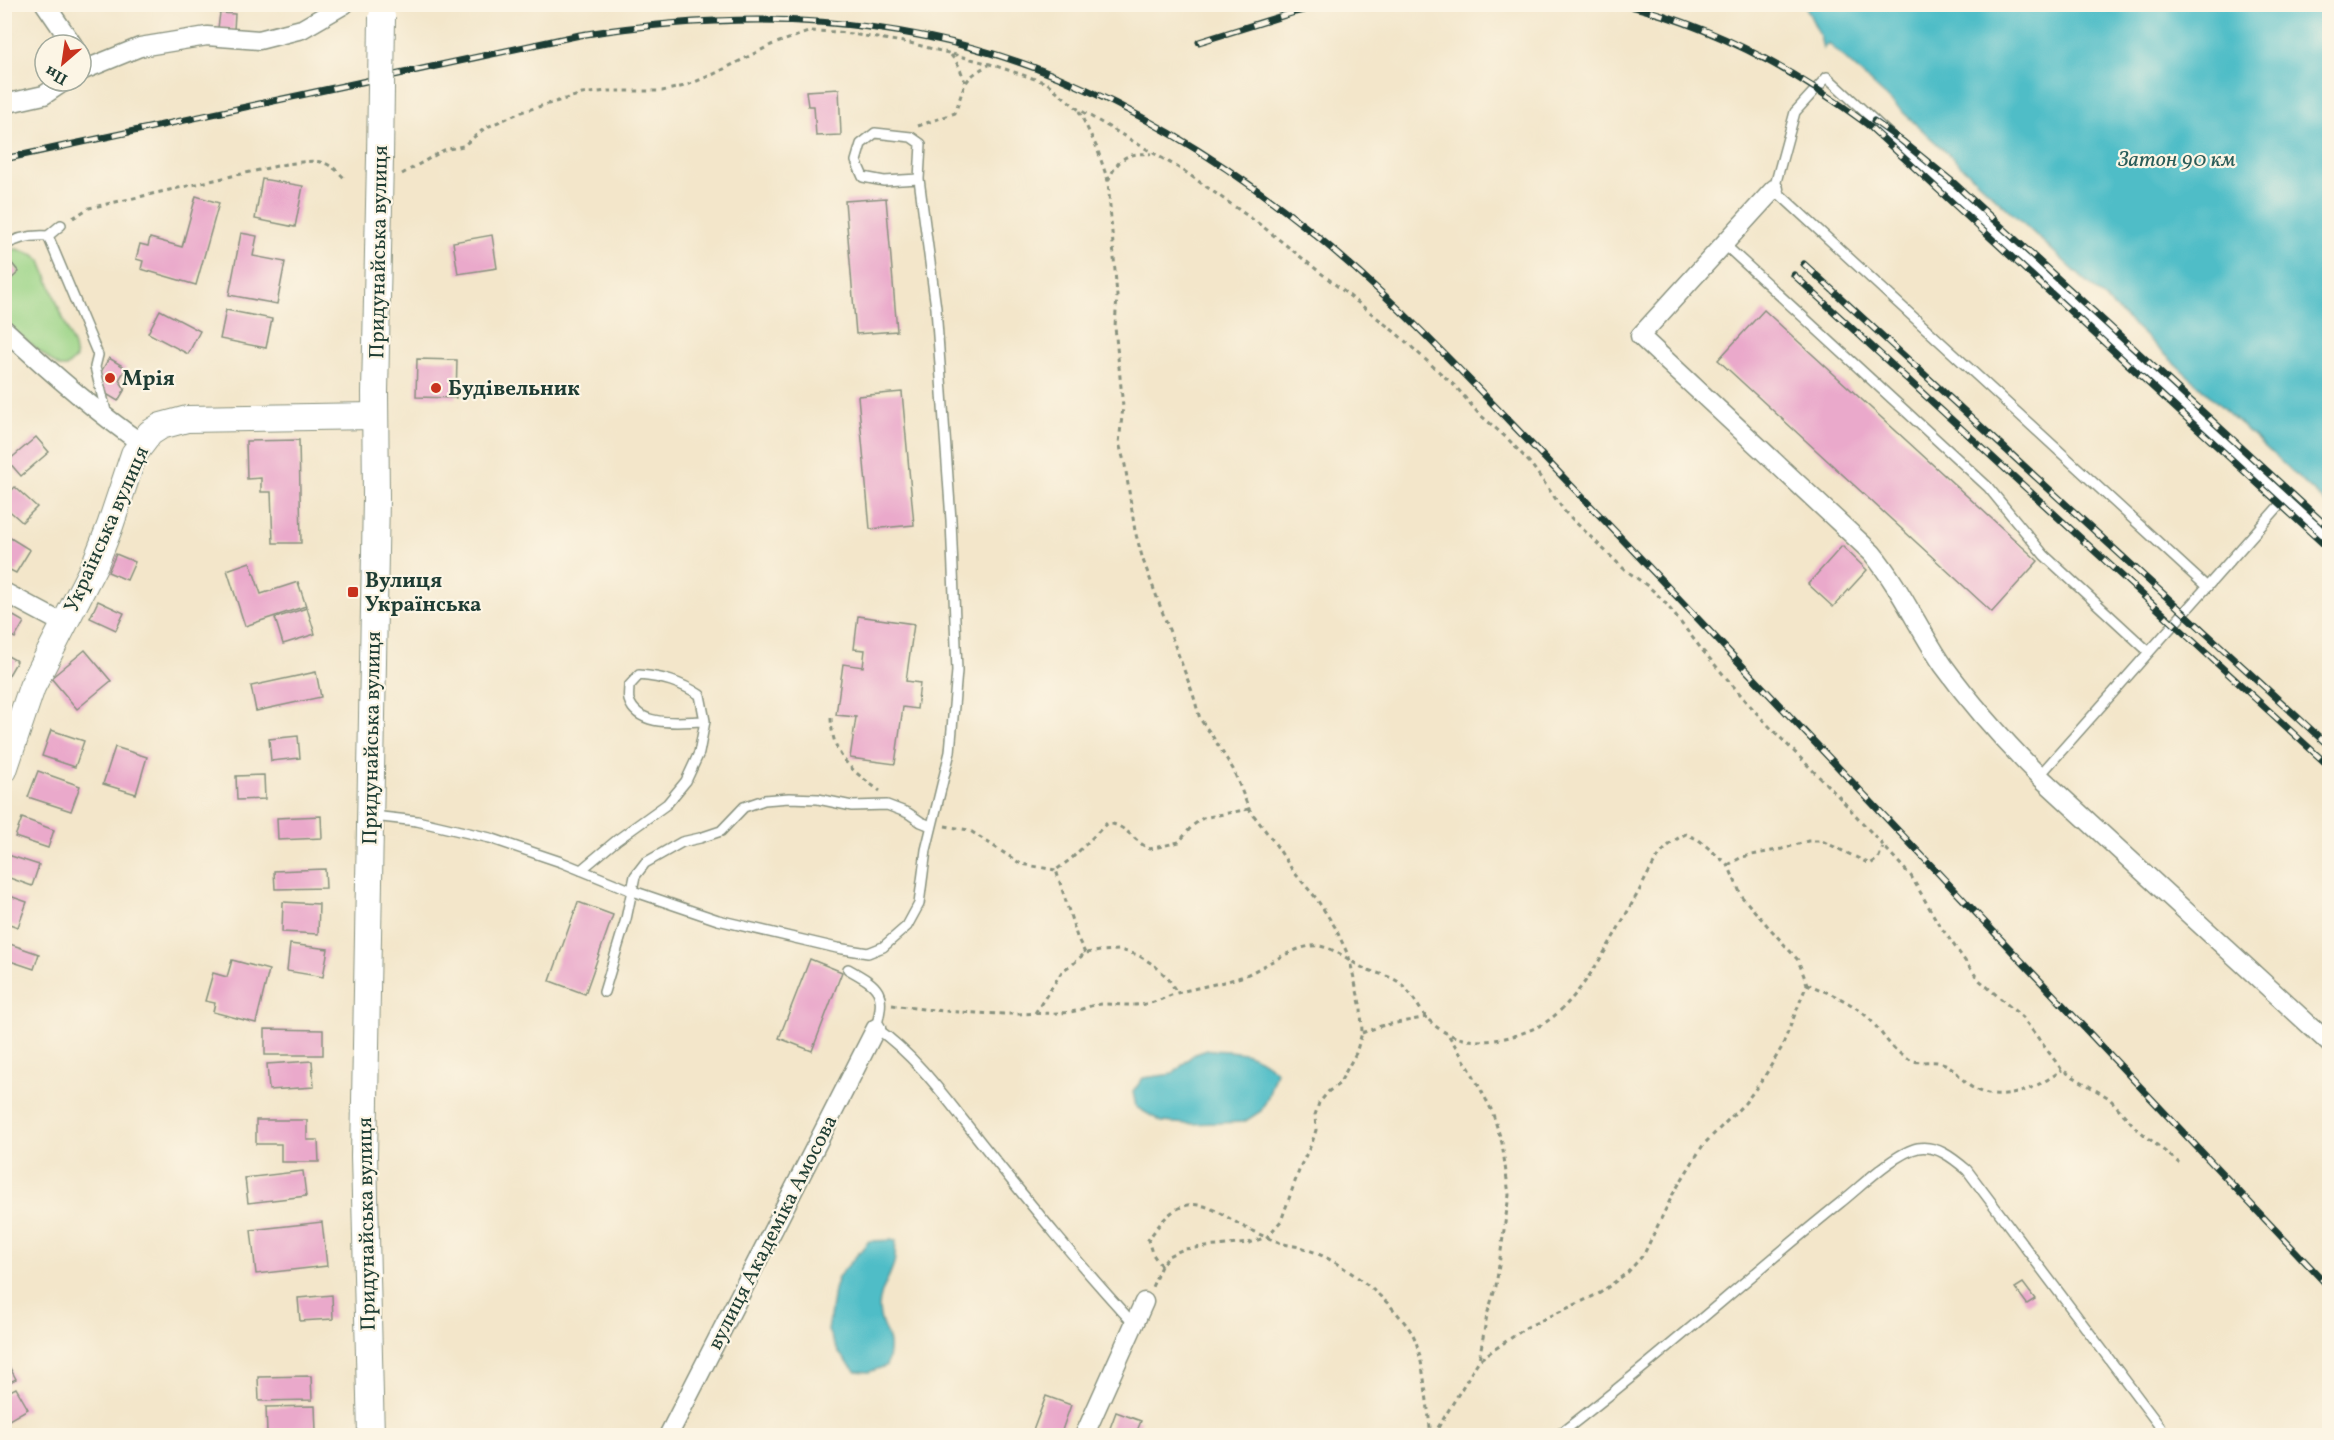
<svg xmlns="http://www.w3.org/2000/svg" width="2334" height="1440" viewBox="0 0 2334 1440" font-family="Vollkorn,serif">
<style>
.green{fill:#9bd487;stroke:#5d885e;stroke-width:1.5}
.water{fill:#4fbdc7;stroke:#377d7e;stroke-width:1.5}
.building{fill:#eaa9cb}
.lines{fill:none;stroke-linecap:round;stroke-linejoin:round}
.lane-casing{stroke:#89927f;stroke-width:12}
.street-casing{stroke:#89927f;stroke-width:21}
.secondary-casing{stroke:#89927f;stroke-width:28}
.path{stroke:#89927f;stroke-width:3;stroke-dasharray:4.5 4.5;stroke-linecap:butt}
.lane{stroke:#fff;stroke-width:9}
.street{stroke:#fff;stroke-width:18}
.secondary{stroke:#fff;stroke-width:26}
.rail-casing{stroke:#1f3d34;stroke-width:7}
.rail{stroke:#fcf5e5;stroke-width:4.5;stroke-dasharray:14;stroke-linecap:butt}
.secondary-bridge-casing{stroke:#89927f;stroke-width:28;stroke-linecap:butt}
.secondary-bridge{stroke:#fff;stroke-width:26}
.poi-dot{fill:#c8321e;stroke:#fcf5e5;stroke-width:2}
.labels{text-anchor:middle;stroke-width:4.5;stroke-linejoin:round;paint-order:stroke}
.street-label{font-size:21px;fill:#1f3d34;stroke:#fcf5e5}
.poi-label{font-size:21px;font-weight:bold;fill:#1f3d34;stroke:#fcf5e5;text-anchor:start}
.water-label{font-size:22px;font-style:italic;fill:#2b5d59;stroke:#fcf5e5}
</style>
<rect width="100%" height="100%" fill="#fcf5e5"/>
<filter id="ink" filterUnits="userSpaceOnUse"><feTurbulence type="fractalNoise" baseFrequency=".0167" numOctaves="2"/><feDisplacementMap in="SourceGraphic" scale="12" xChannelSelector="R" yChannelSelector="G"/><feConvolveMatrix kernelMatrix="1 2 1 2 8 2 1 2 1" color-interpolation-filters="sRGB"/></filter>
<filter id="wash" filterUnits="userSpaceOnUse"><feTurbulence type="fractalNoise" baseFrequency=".008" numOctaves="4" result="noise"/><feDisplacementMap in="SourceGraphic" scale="24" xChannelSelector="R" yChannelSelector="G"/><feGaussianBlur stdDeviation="1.35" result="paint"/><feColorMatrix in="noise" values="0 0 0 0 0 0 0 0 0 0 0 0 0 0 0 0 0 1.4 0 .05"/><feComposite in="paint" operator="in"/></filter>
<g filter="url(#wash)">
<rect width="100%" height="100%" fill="#f3e6ca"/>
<path class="green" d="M 17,249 L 34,255 L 41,261 L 74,347 L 76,358 L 66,367 L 59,367 L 5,323 L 5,252 L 9,250 Z"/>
<g class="water">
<path d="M 1805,5 L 2329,5 L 2329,506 L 1828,43 L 1823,49 L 1820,36 Z"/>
<path d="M 1207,1050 C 1239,1051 1251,1050 1276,1071 L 1268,1097 L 1261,1111 L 1244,1122 L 1188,1124 L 1162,1122 L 1136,1107 L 1133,1092 L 1143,1078 L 1173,1074 L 1193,1055 Z"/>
<path d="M 896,1240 C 895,1247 896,1256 894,1263 C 890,1278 879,1291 879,1308 C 880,1335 896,1333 886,1366 L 869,1372 L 855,1371 L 839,1353 L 828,1331 L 834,1290 L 838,1277 L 869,1241 Z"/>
</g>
<g id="blocks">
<g class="building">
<path d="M 220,13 L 235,14 L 234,30 L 218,28 Z"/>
<path d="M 839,89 L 841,135 L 816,136 L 814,106 L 808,106 L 806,91 Z"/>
<path d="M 262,179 L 303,186 L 295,227 L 255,219 Z"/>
<path d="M 196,196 L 219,203 L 196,285 L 141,269 L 143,261 L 136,259 L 140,244 L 148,246 L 150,238 L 182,247 Z"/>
<path d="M 886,198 L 897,331 L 856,334 L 845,201 Z"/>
<path d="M 241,233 L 257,236 L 253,256 L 285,262 L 277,304 L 229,295 Z"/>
<path d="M 492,235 L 497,268 L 458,274 L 453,242 Z"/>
<path d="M 10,261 L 19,272 L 9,281 L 4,276 L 4,265 Z"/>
<path d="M 160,310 L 200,331 L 188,354 L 148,333 Z"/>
<path d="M 226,310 L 272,319 L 266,348 L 220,339 Z"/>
<path d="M 1764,310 L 2038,561 L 1992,612 L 1718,360 Z"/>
<path d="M 109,358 L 126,368 L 119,380 L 125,389 L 118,401 L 103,392 L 98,377 Z"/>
<path d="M 417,359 L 457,360 L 456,398 L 416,397 Z"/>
<path d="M 902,392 L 914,525 L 870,529 L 858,396 Z"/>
<path d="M 36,437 L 49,452 L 21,476 L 8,461 Z"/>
<path d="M 299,440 L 301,543 L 273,543 L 271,492 L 261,492 L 261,478 L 247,479 L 246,441 Z"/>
<path d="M 15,487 L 37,507 L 22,522 L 4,506 L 4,498 Z"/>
<path d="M 4,534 L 30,550 L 16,573 L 4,567 Z"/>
<path d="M 1842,546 L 1867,570 L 1833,607 L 1808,584 Z"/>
<path d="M 116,554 L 135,562 L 127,580 L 108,572 Z"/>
<path d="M 250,562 L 261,594 L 298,582 L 306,606 L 245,626 L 227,570 Z"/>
<path d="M 98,601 L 124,613 L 116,630 L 90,618 Z"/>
<path d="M 307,608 L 315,634 L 283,644 L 275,618 Z"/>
<path d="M 5,611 L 24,622 L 15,638 L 5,632 Z"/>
<path d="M 858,616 L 914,624 L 906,681 L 920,683 L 917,709 L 903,707 L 895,764 L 850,758 L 856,717 L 836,715 L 843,664 L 863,667 L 865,650 L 854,649 Z"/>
<path d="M 85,650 L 111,681 L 77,709 L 51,678 Z"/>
<path d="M 4,654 L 17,661 L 6,680 L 4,679 Z"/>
<path d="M 316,672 L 321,697 L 256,711 L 251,686 Z"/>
<path d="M 51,730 L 84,741 L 75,767 L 42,756 Z"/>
<path d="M 298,736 L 300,758 L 271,761 L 269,739 Z"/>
<path d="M 115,747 L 147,757 L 136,794 L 103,784 Z"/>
<path d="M 38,771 L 80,786 L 71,811 L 28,797 Z"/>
<path d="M 264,775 L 265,799 L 237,800 L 236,776 Z"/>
<path d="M 321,816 L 322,838 L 278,840 L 277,818 Z"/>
<path d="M 22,818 L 54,830 L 48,848 L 15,837 Z"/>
<path d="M 8,855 L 39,865 L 32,886 L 4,876 L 4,865 Z"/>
<path d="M 325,869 L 326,888 L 275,889 L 274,871 Z"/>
<path d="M 4,894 L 27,902 L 18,927 L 4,922 Z"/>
<path d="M 283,902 L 319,904 L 318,934 L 282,932 Z"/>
<path d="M 578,902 L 613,915 L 585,994 L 550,981 Z"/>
<path d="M 4,942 L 39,954 L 34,969 L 4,959 Z"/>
<path d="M 290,944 L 328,949 L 323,977 L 287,971 Z"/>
<path d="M 810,959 L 842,972 L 812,1051 L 779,1038 Z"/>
<path d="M 232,960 L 269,970 L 256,1023 L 213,1012 L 215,1003 L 205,1001 L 213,973 L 227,977 Z"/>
<path d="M 265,1029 L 323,1030 L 323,1055 L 265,1055 Z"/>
<path d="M 312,1061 L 314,1087 L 269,1090 L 267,1064 Z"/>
<path d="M 256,1120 L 307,1120 L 307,1140 L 318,1140 L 319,1162 L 281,1162 L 281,1144 L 256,1144 Z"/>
<path d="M 303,1171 L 306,1196 L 248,1203 L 245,1178 Z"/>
<path d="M 322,1222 L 327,1266 L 256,1274 L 251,1230 Z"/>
<path d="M 2023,1283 L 2035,1299 L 2027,1304 L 2015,1288 Z"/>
<path d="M 332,1295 L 333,1319 L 300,1321 L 298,1298 Z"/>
<path d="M 4,1357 L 16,1379 L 4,1385 Z"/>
<path d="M 311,1376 L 312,1400 L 259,1401 L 258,1377 Z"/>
<path d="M 16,1388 L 28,1409 L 4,1423 L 4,1394 Z"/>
<path d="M 1046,1396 L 1071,1405 L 1060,1436 L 1031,1436 Z"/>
<path d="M 315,1406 L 316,1432 L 267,1433 L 266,1407 Z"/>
<path d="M 1116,1412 L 1141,1421 L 1135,1436 L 1107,1436 Z"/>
</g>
</g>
</g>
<g filter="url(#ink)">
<use href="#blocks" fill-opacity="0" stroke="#89927f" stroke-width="1.5"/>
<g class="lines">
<g class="lane-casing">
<g id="lane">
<path d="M 48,236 L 98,355 L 95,367 L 107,415"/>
<path d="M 1724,244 L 1988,487 L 2044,555 L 2149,652"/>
<path d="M 4,246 C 18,237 32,235 48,236 L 61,225"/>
<path d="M 2207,587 L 1774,189 L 1795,112 L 1827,77 L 2330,540"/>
<path d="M 2039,776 L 2285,499"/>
<path d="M 373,816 L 417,821 L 490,838 L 561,862 L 630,890 L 718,920 L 837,948 L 868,953 L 883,947 L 907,926 L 919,904 L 926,850 L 950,752 L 957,671 L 951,520 L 936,308 L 919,179 L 921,144 L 911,137 L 875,133 L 861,144 L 856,161 L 863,177 L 884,181 L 919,179"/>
<path d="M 581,870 L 617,840 L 667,804 L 686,781 L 699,753 L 705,721 L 700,695 C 680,682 663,677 639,675 L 629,686 C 629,690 628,696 629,700 C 638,729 683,721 705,721"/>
<path d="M 848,969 C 880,987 886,991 876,1028 C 919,1058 950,1104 983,1145 C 1031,1205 1081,1267 1133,1323"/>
<path d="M 604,992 L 626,919 L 635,876 L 645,863 L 682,842 L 700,838 L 721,831 L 744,807 L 764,800 L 789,798 L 818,799 L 852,806 L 887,805 L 908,813 L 921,822 L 931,826"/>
<path d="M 1557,1436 C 1655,1362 1745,1279 1840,1203 C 1859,1188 1896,1152 1918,1148 C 1937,1145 1953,1158 1967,1170 L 2167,1436"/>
</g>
</g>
<g class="street-casing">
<g id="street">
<path d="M 45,4 L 73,45"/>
<path d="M 81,71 L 140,47 L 207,36 L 259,40 L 302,29 L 345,4"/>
<path d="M 4,104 L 44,95 L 65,81"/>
<path d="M 1774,189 L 1640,336 L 1872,553 C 1900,587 1918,628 1943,665 C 1972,705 2004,741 2039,776 L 2330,1044"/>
<path d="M 4,329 C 48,370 92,409 141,443"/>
<path d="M 4,592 L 64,624"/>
<path d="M 668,1436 L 876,1028"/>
<path d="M 1084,1436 L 1144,1302"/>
</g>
</g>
<g class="secondary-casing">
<g id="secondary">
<path d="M 4,770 L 32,687 L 95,564 L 110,526 L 134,454 L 150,433 L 161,426 L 187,419 L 375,416"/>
<path d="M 371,1436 L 364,1156 L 376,497 L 375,393 L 380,158"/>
</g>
</g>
<g class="path">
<path d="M 951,55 L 959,66 L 965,82"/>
<path d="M 1079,111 L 1097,148 L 1108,181 L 1117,296 L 1115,327 L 1123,407 L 1119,443 L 1125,465 L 1135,531 L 1143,560 L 1193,694 L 1200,719 L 1211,734 L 1233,769 L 1249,809 L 1274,842 L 1293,871 L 1316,898 L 1335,927 L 1349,957 L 1361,1008 L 1362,1033 L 1356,1053 L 1339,1084 L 1329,1091 L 1319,1103 L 1315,1115 L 1316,1130 L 1312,1143 L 1301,1165 L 1281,1221 L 1267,1237 L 1249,1243 L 1184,1249 L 1168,1256 L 1161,1266 L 1152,1287"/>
<path d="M 918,126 L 955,113 C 965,86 961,79 989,65"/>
<path d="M 402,174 L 444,150 L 463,146 L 485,128 L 521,112 L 582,94 L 608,91 L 662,91 L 685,86 L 714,74 L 771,45 L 811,31 L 838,32 L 910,43 L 990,64 L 1047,83 L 1078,109 L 1184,171 L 1262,226 L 1396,333 L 1456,387 L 1478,413 L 1508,439 L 1531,464 L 1565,512 L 1624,569 L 1649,587 L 1663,600 L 1703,651 L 1760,717 L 1839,797 L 1911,876 L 1938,923 L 1978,979 L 2023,1018 L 2062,1070 L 2109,1098 L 2136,1128 L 2179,1163"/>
<path d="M 1108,181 C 1118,159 1126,152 1151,154"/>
<path d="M 73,218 L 89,208 L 286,164 C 312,161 325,156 344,178"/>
<path d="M 831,718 C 832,756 851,770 880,791"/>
<path d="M 945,826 L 969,830 L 1021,864 L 1056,870"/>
<path d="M 1728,865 L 1742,857 L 1782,849 L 1808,841 L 1822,841 L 1870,864 L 1878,859 L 1883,847"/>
<path d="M 1085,953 L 1077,937 L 1056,870 L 1071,859 L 1107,823 C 1127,825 1133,841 1150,849 L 1179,842 L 1192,826 L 1203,818 L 1249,809"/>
<path d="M 1807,984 C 1826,992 1848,1000 1864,1014 C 1881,1028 1888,1049 1909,1059 C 1919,1065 1933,1059 1945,1064 C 1957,1069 1962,1082 1973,1088 C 2003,1106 2038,1087 2062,1070"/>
<path d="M 892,1005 C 934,1011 976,1014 1019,1014 C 1036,1013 1054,1014 1071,1012 C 1082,1010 1092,1004 1103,1004 C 1119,1004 1134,1007 1150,1003 C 1159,1001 1168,996 1177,993 C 1198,987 1220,984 1241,977 C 1263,969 1296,943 1319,946 C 1336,949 1347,959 1361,967 C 1373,973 1390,975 1400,983 C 1412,993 1417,1006 1426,1017 C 1455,1050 1499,1044 1535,1028 C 1578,1010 1616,931 1639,891 C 1652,867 1660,846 1686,834 L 1699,840 L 1728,865 L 1742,897 L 1798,960 L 1807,984 L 1782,1047 L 1763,1079 L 1745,1103 L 1703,1145 L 1673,1194 L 1644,1254 L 1628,1272 L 1600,1293 L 1527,1327 L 1479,1360 L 1433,1436"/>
<path d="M 1035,1013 L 1063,970 L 1073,964 L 1085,953 L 1101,951 L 1120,950 L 1138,955 L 1154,965 L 1168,978 L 1177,993"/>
<path d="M 1362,1033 L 1381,1026 L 1427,1017"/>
<path d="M 1449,1036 L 1471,1071 L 1492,1111 L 1502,1143 L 1509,1195 L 1496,1286 L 1487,1315 L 1479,1360"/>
<path d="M 1161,1266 L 1152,1253 L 1148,1240 C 1159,1225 1169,1209 1188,1205 C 1209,1201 1232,1222 1250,1230 C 1261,1235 1273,1240 1284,1244 C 1291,1246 1299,1246 1306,1249 C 1344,1262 1390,1299 1412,1333 C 1423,1351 1428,1412 1431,1436"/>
</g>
<use href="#lane" class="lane"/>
<use href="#street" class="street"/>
<use href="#secondary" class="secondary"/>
<g class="rail-casing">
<g id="rail">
<path d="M 1623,4 C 1714,26 1793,69 1867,124 L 2330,550"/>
<path d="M 1199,42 L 1295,12 L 1328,4"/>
<path d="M 1874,121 L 1902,141 L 1955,184 L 2330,529"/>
<path d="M 4,159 L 580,35 C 743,9 903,13 1058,77 C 1179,128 1289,206 1385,296 C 1429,337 1471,381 1513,425 C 1586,501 1659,577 1731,654 C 1931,865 2130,1076 2330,1288"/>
<path d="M 1804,264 L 2330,747"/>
<path d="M 1794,275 L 2330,767"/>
</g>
</g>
<use href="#rail" class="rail"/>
<g class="secondary-bridge-casing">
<path id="secondary-bridge" d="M 380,158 L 382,17"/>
</g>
<use href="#secondary-bridge" class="secondary-bridge"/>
</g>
</g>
<g class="poi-dot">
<circle cx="110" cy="378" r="6"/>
<circle cx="436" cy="388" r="6"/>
<rect x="347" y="586" width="12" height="12" rx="3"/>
</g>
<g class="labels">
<g class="street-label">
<text transform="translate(378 252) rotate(-89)" y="7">Придунайська вулиця</text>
<text transform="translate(106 529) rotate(-66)" y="7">Українська вулиця</text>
<text transform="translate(371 738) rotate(-89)" y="7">Придунайська вулиця</text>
<text transform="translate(366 1224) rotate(-91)" y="7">Придунайська вулиця</text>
<text transform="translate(772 1232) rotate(-63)" y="7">вулиця Академіка Амосова</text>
</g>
<g class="poi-label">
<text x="122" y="385">Мрія</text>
<text x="448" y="395">Будівельник</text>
<text x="365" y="587">Вулиця<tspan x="365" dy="24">Українська</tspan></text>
</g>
<g class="water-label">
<text x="2177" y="166">Затон 90 км</text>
</g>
</g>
<rect width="2334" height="1440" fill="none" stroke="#fcf5e5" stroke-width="24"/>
<g transform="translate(63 63) rotate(209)"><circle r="28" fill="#fcf5e5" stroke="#a4ab9e" stroke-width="1.5"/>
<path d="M0-4.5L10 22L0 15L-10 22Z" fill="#c8321e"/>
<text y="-9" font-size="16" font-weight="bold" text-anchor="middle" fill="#1f3d34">Пн</text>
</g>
</svg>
